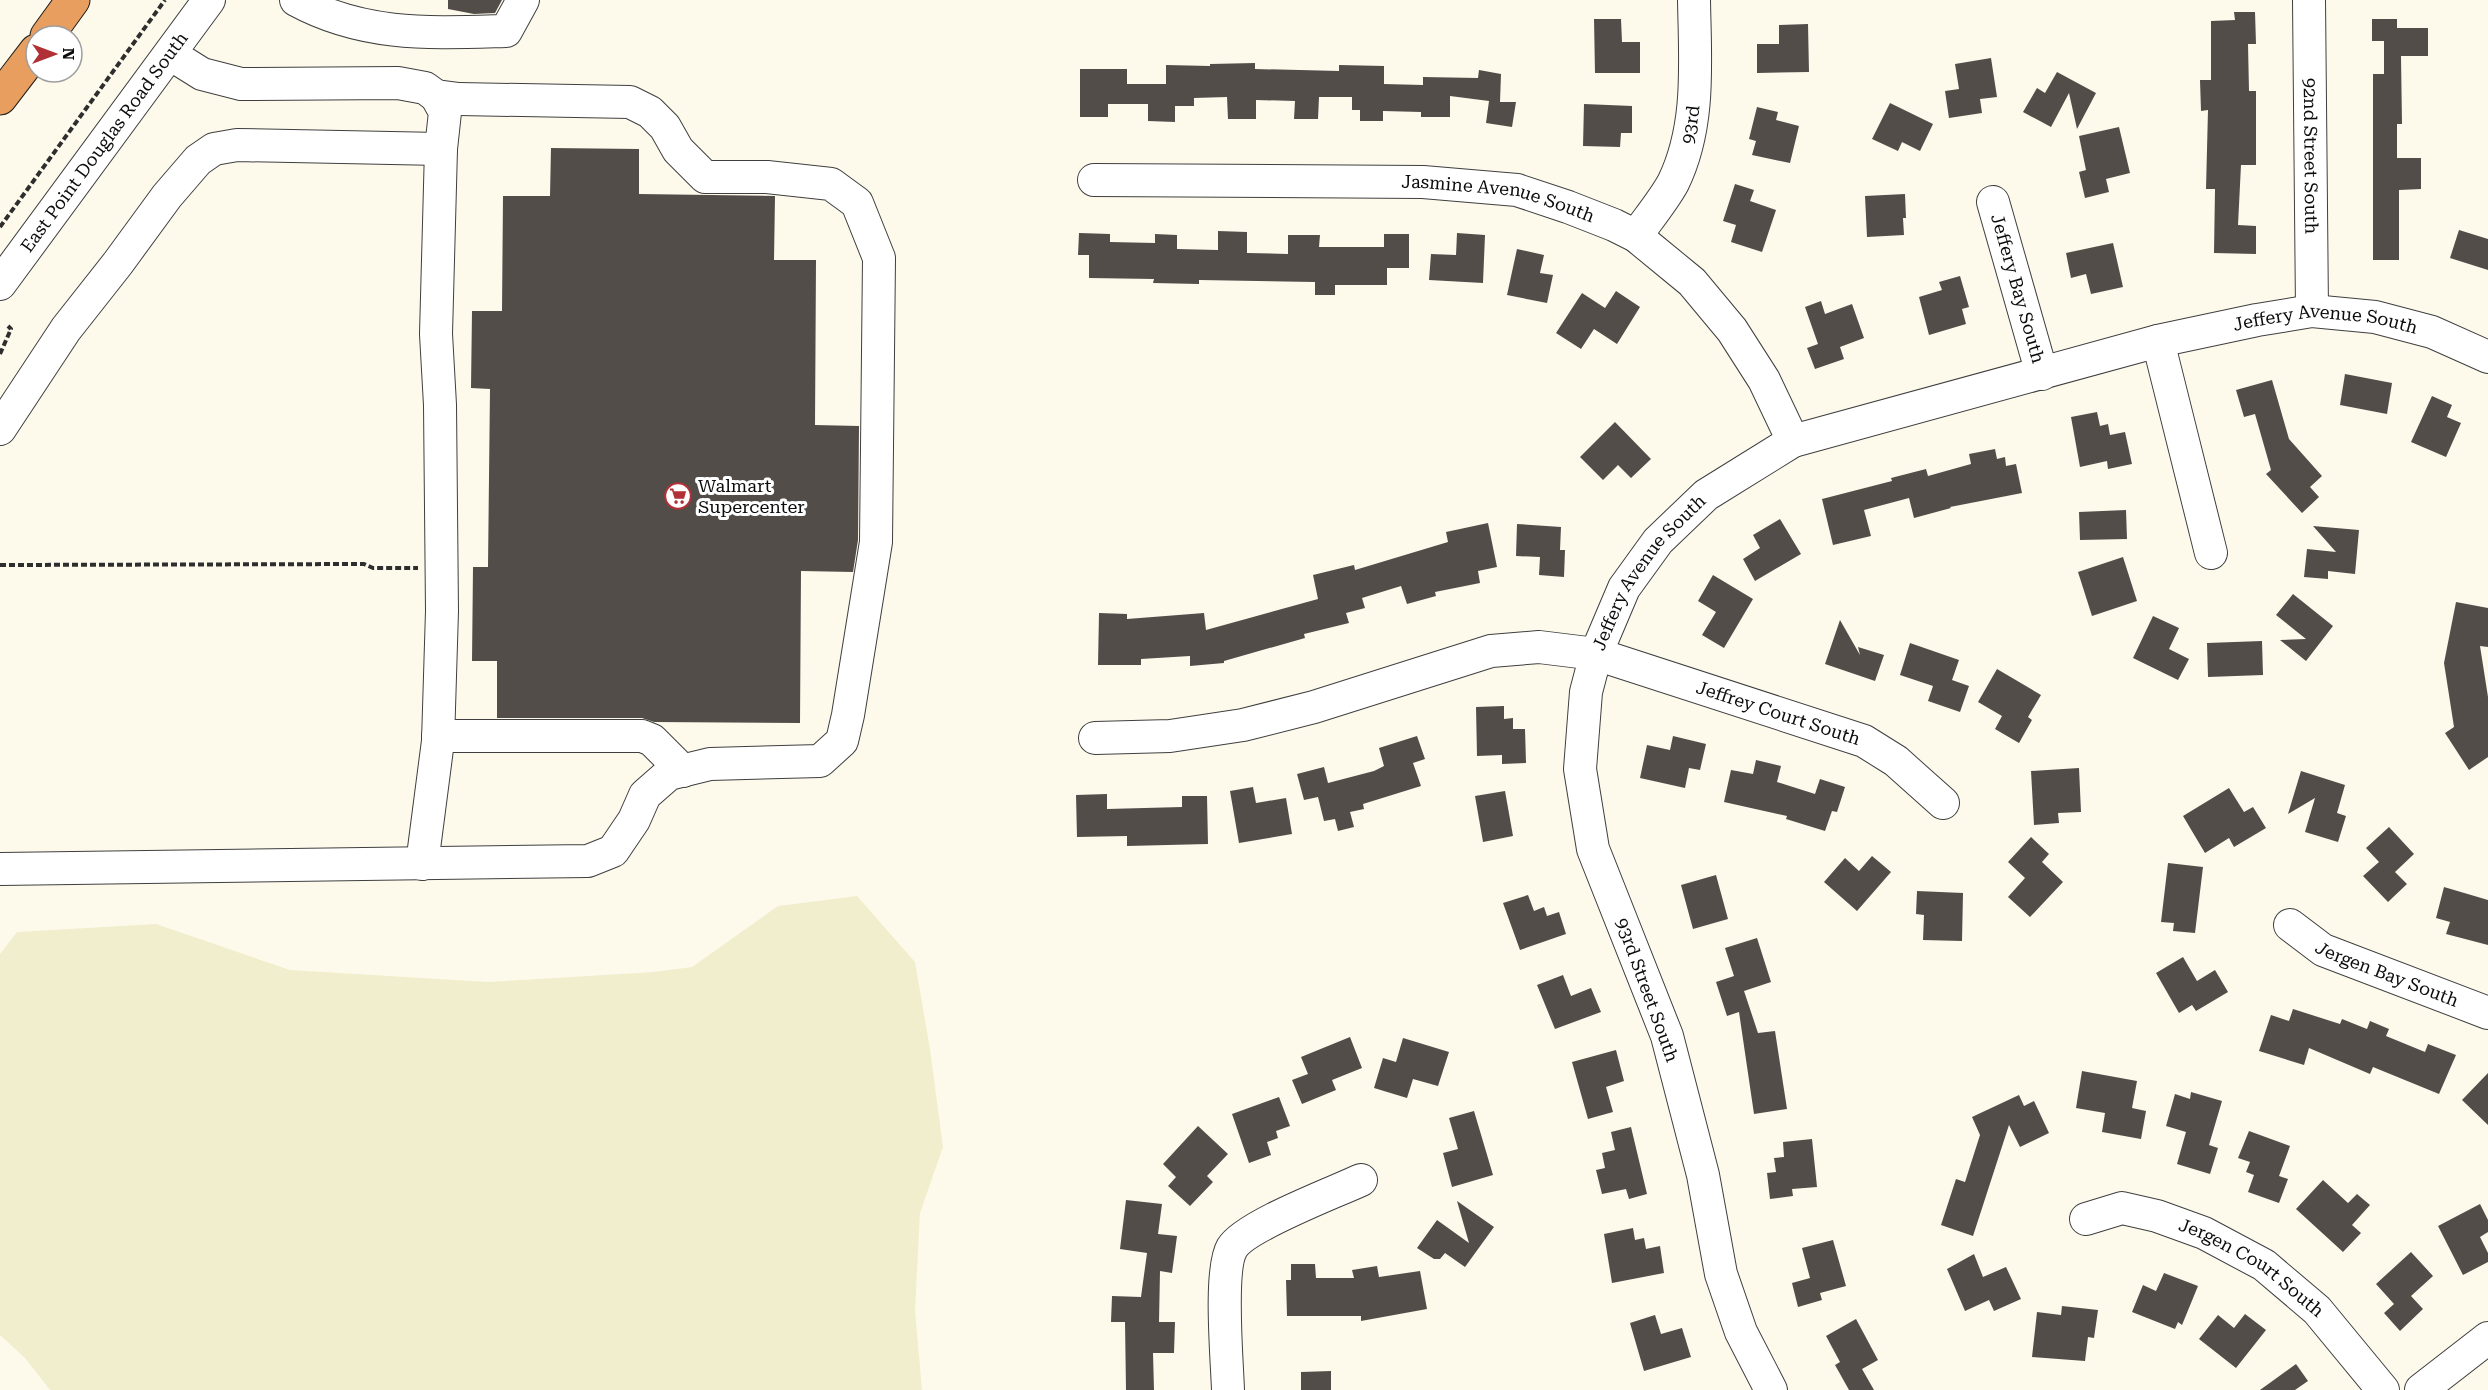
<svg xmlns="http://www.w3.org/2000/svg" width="2488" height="1390" viewBox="0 0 2488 1390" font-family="'Roboto Serif',serif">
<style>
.farmland{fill:#f1eece}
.building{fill:#534d49}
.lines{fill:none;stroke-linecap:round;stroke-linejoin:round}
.minor-casing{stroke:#3f3f3f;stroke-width:34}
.highway-casing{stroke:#1d1d1d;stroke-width:35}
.path{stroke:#2e2e2e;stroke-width:4;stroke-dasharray:6 3;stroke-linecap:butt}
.minor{stroke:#fff;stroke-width:32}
.highway{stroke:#e89e5f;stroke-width:33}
.labels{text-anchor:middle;stroke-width:6;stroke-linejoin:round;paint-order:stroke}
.street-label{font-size:18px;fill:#0c0c0c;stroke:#fff}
.poi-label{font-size:18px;fill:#0c0c0c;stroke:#fff;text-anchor:start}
</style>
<rect width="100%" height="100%" fill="#fdfaec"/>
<path class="farmland" d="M 857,896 L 915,962 L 930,1049 L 943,1147 L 920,1213 L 915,1310 L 922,1390 L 50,1390 L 25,1358 L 0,1335 L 0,954 L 17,932 L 156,924 L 290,970 L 488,982 L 654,972 L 692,967 L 778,906 Z"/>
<g class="building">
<path d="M 448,0 L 502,0 L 495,13 L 474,14 L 448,9 Z"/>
<path d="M 2234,12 L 2255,12 L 2256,44 L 2248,44 L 2249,91 L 2256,91 L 2256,165 L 2241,165 L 2238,225 L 2256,226 L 2256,254 L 2214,253 L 2215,189 L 2206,189 L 2208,110 L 2201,111 L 2200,80 L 2211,80 L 2211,21 L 2235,20 Z"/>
<path d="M 1594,19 L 1621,19 L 1622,42 L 1640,42 L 1640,73 L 1595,73 Z"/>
<path d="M 2372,19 L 2397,19 L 2397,28 L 2428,28 L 2428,56 L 2401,56 L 2402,124 L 2397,124 L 2397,158 L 2421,158 L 2421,189 L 2399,190 L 2399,260 L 2373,260 L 2373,74 L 2384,74 L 2384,41 L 2372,41 Z"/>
<path d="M 1808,24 L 1809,72 L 1757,73 L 1757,44 L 1779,44 L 1779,25 Z"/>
<path d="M 1991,58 L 1997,97 L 1980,99 L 1982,113 L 1949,118 L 1945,91 L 1959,89 L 1955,64 Z"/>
<path d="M 1255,63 L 1255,69 L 1339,71 L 1339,65 L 1384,66 L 1384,84 L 1423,85 L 1423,77 L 1478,78 L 1479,70 L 1501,74 L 1500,102 L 1516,102 L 1512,127 L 1486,123 L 1489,101 L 1450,96 L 1450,117 L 1421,117 L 1421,112 L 1383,111 L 1383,121 L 1360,121 L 1360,110 L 1352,110 L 1352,97 L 1319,97 L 1318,119 L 1294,119 L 1295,101 L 1256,100 L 1256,119 L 1228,119 L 1227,97 L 1194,98 L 1194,106 L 1175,106 L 1175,122 L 1148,121 L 1148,104 L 1108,104 L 1108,117 L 1080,117 L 1080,69 L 1127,69 L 1127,84 L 1166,84 L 1166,65 L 1210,66 L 1210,64 Z"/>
<path d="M 2057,72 L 2096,93 L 2077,129 L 2069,93 L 2051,127 L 2023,112 L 2037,88 L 2045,93 Z"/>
<path d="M 1890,103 L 1933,124 L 1920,151 L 1902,142 L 1898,151 L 1872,139 Z"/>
<path d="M 1584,104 L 1632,106 L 1632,133 L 1621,133 L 1620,147 L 1583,146 Z"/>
<path d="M 1757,107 L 1778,112 L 1776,120 L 1799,126 L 1790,163 L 1752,155 L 1756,141 L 1749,139 Z"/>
<path d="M 2119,127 L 2130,173 L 2106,179 L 2109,192 L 2085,198 L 2079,172 L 2086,170 L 2079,136 Z"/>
<path d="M 551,148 L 639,149 L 639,194 L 775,196 L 774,260 L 816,260 L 815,425 L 859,426 L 858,540 L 853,572 L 801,571 L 800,723 L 654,722 L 642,718 L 497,718 L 497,661 L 472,661 L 473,567 L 488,567 L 490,389 L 471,388 L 472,311 L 502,311 L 503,196 L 550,196 Z"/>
<path d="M 1735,184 L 1754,190 L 1750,201 L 1776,210 L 1762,252 L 1731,242 L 1736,225 L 1723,221 Z"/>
<path d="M 1905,194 L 1906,218 L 1903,218 L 1904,235 L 1867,237 L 1865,196 Z"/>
<path d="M 2459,230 L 2488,239 L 2488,270 L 2450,258 Z"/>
<path d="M 1218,231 L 1247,232 L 1247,253 L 1288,254 L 1288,235 L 1320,235 L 1319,247 L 1384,247 L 1384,234 L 1409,234 L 1409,268 L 1387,268 L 1387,285 L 1335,285 L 1335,295 L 1315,295 L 1315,282 L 1199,280 L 1199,284 L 1153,283 L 1154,279 L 1089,278 L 1089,255 L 1078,255 L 1079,233 L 1110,234 L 1110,242 L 1155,243 L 1155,234 L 1177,235 L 1177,249 L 1218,250 Z"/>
<path d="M 1457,233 L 1485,235 L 1483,283 L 1429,280 L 1431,254 L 1456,255 Z"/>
<path d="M 2113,243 L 2123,287 L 2091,294 L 2086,274 L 2071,278 L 2066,253 Z"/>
<path d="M 1517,249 L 1544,255 L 1540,273 L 1553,275 L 1547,303 L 1507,295 Z"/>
<path d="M 1960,276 L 1969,307 L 1962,309 L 1966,324 L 1929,335 L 1919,297 L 1942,290 L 1939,282 Z"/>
<path d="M 1616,291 L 1640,307 L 1617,344 L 1594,329 L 1581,349 L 1556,333 L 1582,293 L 1605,308 Z"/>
<path d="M 1821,301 L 1825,314 L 1852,304 L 1864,338 L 1840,347 L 1844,359 L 1815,369 L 1807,348 L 1818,344 L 1805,307 Z"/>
<path d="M 2345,374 L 2392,383 L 2387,414 L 2340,405 Z"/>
<path d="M 2272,380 L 2289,439 L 2322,476 L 2310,487 L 2319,497 L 2302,513 L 2266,474 L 2271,470 L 2255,414 L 2244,417 L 2236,390 Z"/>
<path d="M 2432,396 L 2452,405 L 2447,417 L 2461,423 L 2446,457 L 2411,442 Z"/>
<path d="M 2097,412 L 2100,426 L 2108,424 L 2110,435 L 2125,432 L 2132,464 L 2108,469 L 2107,461 L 2080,467 L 2071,417 Z"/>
<path d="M 1615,422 L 1651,459 L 1631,478 L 1618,465 L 1603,480 L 1580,457 Z"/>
<path d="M 1995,449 L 1997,459 L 2005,457 L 2006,466 L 2016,464 L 2022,493 L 1950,507 L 1951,508 L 1914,518 L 1909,498 L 1864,510 L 1871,536 L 1833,545 L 1822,499 L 1892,481 L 1891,478 L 1926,469 L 1928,476 L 1971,464 L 1969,454 Z"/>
<path d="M 2126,510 L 2127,539 L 2080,540 L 2079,512 Z"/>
<path d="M 1780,519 L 1801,554 L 1755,581 L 1743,559 L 1760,548 L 1753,535 Z"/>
<path d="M 1488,523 L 1497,567 L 1478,571 L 1480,583 L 1435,592 L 1436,596 L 1407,604 L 1401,586 L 1362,598 L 1365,608 L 1346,613 L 1349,623 L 1304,634 L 1305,638 L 1224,661 L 1224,663 L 1190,666 L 1190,656 L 1141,659 L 1141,665 L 1098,665 L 1099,613 L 1127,614 L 1127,619 L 1204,613 L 1206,630 L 1318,599 L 1313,575 L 1354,565 L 1355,570 L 1448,542 L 1446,532 Z"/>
<path d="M 1517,524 L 1561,527 L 1560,550 L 1565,550 L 1564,577 L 1539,575 L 1540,557 L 1516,556 Z"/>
<path d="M 2313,526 L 2359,530 L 2355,574 L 2328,571 L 2328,579 L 2304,577 L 2307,549 L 2336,552 Z"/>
<path d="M 2123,557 L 2137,601 L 2092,616 L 2078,572 Z"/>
<path d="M 1713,575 L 1753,599 L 1724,648 L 1702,635 L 1716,612 L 1698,601 Z"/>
<path d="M 2293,594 L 2333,626 L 2306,661 L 2280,640 L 2306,639 L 2276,615 Z"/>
<path d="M 2456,602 L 2488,608 L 2488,647 L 2480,646 L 2488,697 L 2488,757 L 2469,770 L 2445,733 L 2454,727 L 2444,663 Z"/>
<path d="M 2153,616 L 2179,628 L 2169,649 L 2189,659 L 2178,680 L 2133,658 Z"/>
<path d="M 1840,620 L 1860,655 L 1858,647 L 1884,655 L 1875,681 L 1825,664 Z"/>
<path d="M 2262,641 L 2263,675 L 2208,677 L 2207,643 Z"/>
<path d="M 1910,643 L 1959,660 L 1952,680 L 1969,686 L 1960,712 L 1928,701 L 1933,686 L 1900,675 Z"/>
<path d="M 1997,669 L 2041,695 L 2028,717 L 2032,720 L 2019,743 L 1995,729 L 2002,716 L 1978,702 Z"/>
<path d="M 1504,706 L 1504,719 L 1513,718 L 1513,729 L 1525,729 L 1526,763 L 1502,764 L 1502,755 L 1477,756 L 1476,707 Z"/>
<path d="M 1417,736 L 1425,759 L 1413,763 L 1421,786 L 1363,804 L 1364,809 L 1350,812 L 1354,827 L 1338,831 L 1335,819 L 1324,821 L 1318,797 L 1304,800 L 1297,774 L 1324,767 L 1328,783 L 1374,771 L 1384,766 L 1379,748 Z"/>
<path d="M 1673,736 L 1706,744 L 1700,770 L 1689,768 L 1685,788 L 1640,778 L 1647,745 L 1670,750 Z"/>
<path d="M 1756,760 L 1781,766 L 1777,782 L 1815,794 L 1820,779 L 1845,787 L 1837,812 L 1832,811 L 1825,831 L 1786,819 L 1787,816 L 1724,802 L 1731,770 L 1753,774 Z"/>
<path d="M 2079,768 L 2081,812 L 2058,813 L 2059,823 L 2034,825 L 2031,771 Z"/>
<path d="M 2301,771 L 2345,785 L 2337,813 L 2346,816 L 2338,842 L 2305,832 L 2315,798 L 2288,814 Z"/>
<path d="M 1253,787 L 1256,803 L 1286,798 L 1292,834 L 1239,843 L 1230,791 Z"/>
<path d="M 2229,788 L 2244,812 L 2253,807 L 2266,828 L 2234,847 L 2229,838 L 2205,853 L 2183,816 Z"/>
<path d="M 1505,791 L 1513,836 L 1483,842 L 1475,796 Z"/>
<path d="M 1107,794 L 1107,809 L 1182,807 L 1182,796 L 1207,796 L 1208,844 L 1127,846 L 1127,836 L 1077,837 L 1076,795 Z"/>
<path d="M 2389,827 L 2414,854 L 2395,872 L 2407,884 L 2388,902 L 2363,876 L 2379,862 L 2366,848 Z"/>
<path d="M 2031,837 L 2049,854 L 2042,862 L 2063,882 L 2030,917 L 2008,897 L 2025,878 L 2008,862 Z"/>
<path d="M 1872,856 L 1891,872 L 1857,911 L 1824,882 L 1845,858 L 1859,871 Z"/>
<path d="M 2168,863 L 2203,867 L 2195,933 L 2173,931 L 2174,923 L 2161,922 Z"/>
<path d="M 1716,875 L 1728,919 L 1693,929 L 1681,885 Z"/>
<path d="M 2444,887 L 2488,900 L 2488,945 L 2446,934 L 2450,922 L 2436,918 Z"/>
<path d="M 1917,891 L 1963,893 L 1962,941 L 1923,940 L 1924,915 L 1916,914 Z"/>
<path d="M 1528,895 L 1534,911 L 1544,907 L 1547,916 L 1559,912 L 1566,934 L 1520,950 L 1503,903 Z"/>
<path d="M 1757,938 L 1771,982 L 1744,991 L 1758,1033 L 1775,1031 L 1787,1109 L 1754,1114 L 1739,1012 L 1727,1016 L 1716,982 L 1734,976 L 1725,948 Z"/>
<path d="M 2183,957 L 2197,981 L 2215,970 L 2228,992 L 2196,1011 L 2192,1005 L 2179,1013 L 2156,973 Z"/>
<path d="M 1563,975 L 1571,996 L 1591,988 L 1601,1012 L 1555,1029 L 1537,985 Z"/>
<path d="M 2293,1009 L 2340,1024 L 2342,1019 L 2367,1029 L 2370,1021 L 2389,1029 L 2386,1036 L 2425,1052 L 2428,1044 L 2456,1055 L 2439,1094 L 2373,1067 L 2370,1074 L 2309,1048 L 2304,1065 L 2259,1051 L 2271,1015 L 2289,1021 Z"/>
<path d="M 1350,1037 L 1362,1068 L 1332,1080 L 1336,1090 L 1302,1104 L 1292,1080 L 1308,1074 L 1301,1057 Z"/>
<path d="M 1403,1038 L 1449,1052 L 1438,1086 L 1413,1079 L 1407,1098 L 1374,1088 L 1383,1058 L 1396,1062 Z"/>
<path d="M 1616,1050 L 1624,1081 L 1606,1087 L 1613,1112 L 1588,1119 L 1572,1062 Z"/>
<path d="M 2082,1071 L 2137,1081 L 2132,1108 L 2146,1111 L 2141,1139 L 2102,1132 L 2105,1113 L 2076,1108 Z"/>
<path d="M 2488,1073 L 2488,1125 L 2462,1100 Z"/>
<path d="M 2191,1092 L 2222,1101 L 2209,1145 L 2218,1148 L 2210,1174 L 2177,1164 L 2186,1132 L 2166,1126 L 2175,1094 L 2190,1099 Z"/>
<path d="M 2019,1095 L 2024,1106 L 2034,1101 L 2049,1133 L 2020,1147 L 2009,1125 L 1973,1236 L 1941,1225 L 1956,1179 L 1965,1182 L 1980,1135 L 1972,1117 Z"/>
<path d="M 1279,1097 L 1290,1126 L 1276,1131 L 1278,1138 L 1267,1142 L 1271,1155 L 1249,1163 L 1232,1114 Z"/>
<path d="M 1474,1111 L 1493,1175 L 1452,1187 L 1443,1153 L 1458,1149 L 1449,1118 Z"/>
<path d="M 1198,1126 L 1228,1154 L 1207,1176 L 1213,1182 L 1190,1206 L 1168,1186 L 1176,1177 L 1163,1164 Z"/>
<path d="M 1631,1127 L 1647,1194 L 1629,1199 L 1626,1189 L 1602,1194 L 1596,1170 L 1605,1168 L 1602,1153 L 1615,1150 L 1611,1132 Z"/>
<path d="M 2249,1131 L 2290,1146 L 2279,1176 L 2288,1179 L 2279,1203 L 2248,1192 L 2254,1175 L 2246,1172 L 2250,1162 L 2238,1158 Z"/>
<path d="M 1812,1139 L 1817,1187 L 1792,1189 L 1793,1196 L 1770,1199 L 1767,1173 L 1776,1172 L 1774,1158 L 1784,1157 L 1783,1142 Z"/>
<path d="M 2323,1180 L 2348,1203 L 2357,1194 L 2370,1205 L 2352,1225 L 2361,1233 L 2343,1252 L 2296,1209 Z"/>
<path d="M 1126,1200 L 1162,1204 L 1158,1234 L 1177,1236 L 1172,1273 L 1160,1271 L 1159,1322 L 1175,1322 L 1174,1353 L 1153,1353 L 1154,1390 L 1126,1390 L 1125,1322 L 1111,1322 L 1112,1296 L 1141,1297 L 1147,1253 L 1120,1249 Z"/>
<path d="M 1457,1201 L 1494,1227 L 1465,1267 L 1445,1253 L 1440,1259 L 1434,1259 L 1417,1248 L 1437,1220 L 1469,1243 Z"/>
<path d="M 2480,1204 L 2488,1220 L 2488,1232 L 2480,1237 L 2488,1253 L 2488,1262 L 2463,1275 L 2438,1226 Z"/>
<path d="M 1633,1228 L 1635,1240 L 1644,1238 L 1646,1249 L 1660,1246 L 1664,1273 L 1612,1283 L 1604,1234 Z"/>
<path d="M 1833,1240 L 1846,1286 L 1820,1293 L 1822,1300 L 1798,1307 L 1792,1283 L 1810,1278 L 1802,1248 Z"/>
<path d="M 2411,1252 L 2433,1276 L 2411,1296 L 2423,1309 L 2400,1331 L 2384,1313 L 2394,1304 L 2376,1284 Z"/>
<path d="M 1974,1254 L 1983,1277 L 2006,1267 L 2021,1299 L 1994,1311 L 1989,1300 L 1965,1311 L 1947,1269 Z"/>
<path d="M 1291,1264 L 1315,1264 L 1316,1278 L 1354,1278 L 1352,1270 L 1377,1266 L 1379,1277 L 1420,1271 L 1427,1309 L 1361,1321 L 1361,1316 L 1287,1316 L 1286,1280 L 1291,1280 Z"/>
<path d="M 2164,1273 L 2198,1286 L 2182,1325 L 2178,1322 L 2175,1329 L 2132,1312 L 2143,1285 L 2156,1291 Z"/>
<path d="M 2062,1306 L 2098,1310 L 2094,1338 L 2088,1337 L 2085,1361 L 2032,1357 L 2037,1312 L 2061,1315 Z"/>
<path d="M 2245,1314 L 2266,1330 L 2236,1368 L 2199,1339 L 2218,1315 L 2234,1328 Z"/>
<path d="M 1655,1315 L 1661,1334 L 1682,1328 L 1691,1357 L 1644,1371 L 1630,1323 Z"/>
<path d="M 1856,1319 L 1878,1360 L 1862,1369 L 1874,1390 L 1849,1390 L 1835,1365 L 1840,1362 L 1826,1336 Z"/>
<path d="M 2296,1364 L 2308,1381 L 2295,1390 L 2260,1390 Z"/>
<path d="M 1331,1371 L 1331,1390 L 1301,1390 L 1301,1372 Z"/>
</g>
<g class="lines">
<g class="minor-casing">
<g id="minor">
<path d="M 296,0 C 364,37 431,33 506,31 L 523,0"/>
<path id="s1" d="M 2309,0 L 2312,311"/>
<path d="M 170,54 L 202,74 L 241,84 L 398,83 L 425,88 L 436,96 L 445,112 L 441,149 L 436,334 L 440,405 L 442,611 L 438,741 L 422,864"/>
<path id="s2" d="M 1094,180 L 1423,182 L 1517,190 L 1568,207 L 1614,225 L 1636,236 L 1692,282 L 1732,330 L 1764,380 L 1793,441"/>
<path id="s3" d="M 1993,202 L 2042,374"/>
<path id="s4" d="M 1636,236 C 1648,219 1663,201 1673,183 C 1701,126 1695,61 1694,0"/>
<path id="s5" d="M 0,284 L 209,0"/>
<path d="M 2158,341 L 2211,553"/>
<path d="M 0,429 L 66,329 L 118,263 L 167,196 L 198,160 L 214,149 L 237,145 L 441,149"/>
<path d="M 438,736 L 642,736 L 652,740 L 683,771"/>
<path id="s6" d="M 1095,738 L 1170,736 L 1243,725 L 1314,707 L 1491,651 L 1539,647 L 1596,654 L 1864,741 L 1896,761 L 1943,803"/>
<path d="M 0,869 L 588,861 L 613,851 L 634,820 L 645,795 L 669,774 L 710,764 L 820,761 L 842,741 L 848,715 L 876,542 L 879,258 L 857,203 L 831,184 L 767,177 L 705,177 L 678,150 L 665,127 L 650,112 L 630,102 L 459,99 L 436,96"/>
<path id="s7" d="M 2290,925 L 2323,950 L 2488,1013"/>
<path id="s8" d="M 2086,1219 L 2122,1208 L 2157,1216 L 2204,1233 L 2264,1265 L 2317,1310 L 2383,1390"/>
<path d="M 1228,1390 C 1227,1360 1219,1270 1232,1248 C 1245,1226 1333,1193 1361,1180"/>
<path id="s9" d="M 1771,1390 L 1741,1332 L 1721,1274 L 1703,1175 L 1667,1036 L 1593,849 L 1580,769 L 1586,692 L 1596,654 L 1624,588 L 1658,541 L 1706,495 L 1793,441 L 2158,341 L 2257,320 L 2312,311 L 2375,317 L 2432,332 L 2488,357"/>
<path d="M 2421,1390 L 2488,1338"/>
</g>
</g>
<g class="highway-casing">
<g id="highway">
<path d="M 47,36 L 73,0"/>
<path d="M 0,98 L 36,51"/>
</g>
</g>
<g class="path">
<path d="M 0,227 L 165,0"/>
<path d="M 0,354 L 11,329 L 8,326"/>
<path d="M 0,565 L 364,564 L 373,568 L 418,568"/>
</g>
<use href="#minor" class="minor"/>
<use href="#highway" class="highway"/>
</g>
<defs>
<g id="supermarket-ring" transform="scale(1.35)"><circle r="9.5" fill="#fff" stroke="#b03036" stroke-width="1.5"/><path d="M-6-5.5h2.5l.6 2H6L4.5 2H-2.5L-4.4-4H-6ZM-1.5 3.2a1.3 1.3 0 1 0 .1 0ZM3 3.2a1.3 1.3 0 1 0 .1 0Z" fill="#b03036"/></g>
</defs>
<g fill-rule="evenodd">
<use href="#supermarket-ring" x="678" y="496"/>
</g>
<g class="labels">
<g class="street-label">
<text dy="6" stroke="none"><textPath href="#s4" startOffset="126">93rd</textPath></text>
<text dy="6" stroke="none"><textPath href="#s5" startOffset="176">East Point Douglas Road South</textPath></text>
<text dy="6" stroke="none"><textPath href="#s1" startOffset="156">92nd Street South</textPath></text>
<text dy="6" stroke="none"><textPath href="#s2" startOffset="406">Jasmine Avenue South</textPath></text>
<text dy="6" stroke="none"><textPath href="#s3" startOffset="90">Jeffery Bay South</textPath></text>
<text dy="6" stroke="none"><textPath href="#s9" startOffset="1617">Jeffery Avenue South</textPath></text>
<text dy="6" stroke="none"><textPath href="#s9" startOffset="868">Jeffery Avenue South</textPath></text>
<text dy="6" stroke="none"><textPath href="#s6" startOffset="705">Jeffrey Court South</textPath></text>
<text dy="6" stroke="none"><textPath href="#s7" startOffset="110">Jergen Bay South</textPath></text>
<text transform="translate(1647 990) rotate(70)" y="6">93rd Street South</text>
<text dy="6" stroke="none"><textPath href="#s8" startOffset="182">Jergen Court South</textPath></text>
</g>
<g class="poi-label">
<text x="698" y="492">Walmart<tspan x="698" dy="21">Supercenter</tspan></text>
</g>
</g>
<g transform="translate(54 54) rotate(90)"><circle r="28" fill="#ffffff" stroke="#9e9e9e" stroke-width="1.5"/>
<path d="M0-4.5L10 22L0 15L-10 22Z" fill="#b03036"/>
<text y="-9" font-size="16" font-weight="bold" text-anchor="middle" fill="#0c0c0c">N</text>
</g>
</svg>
